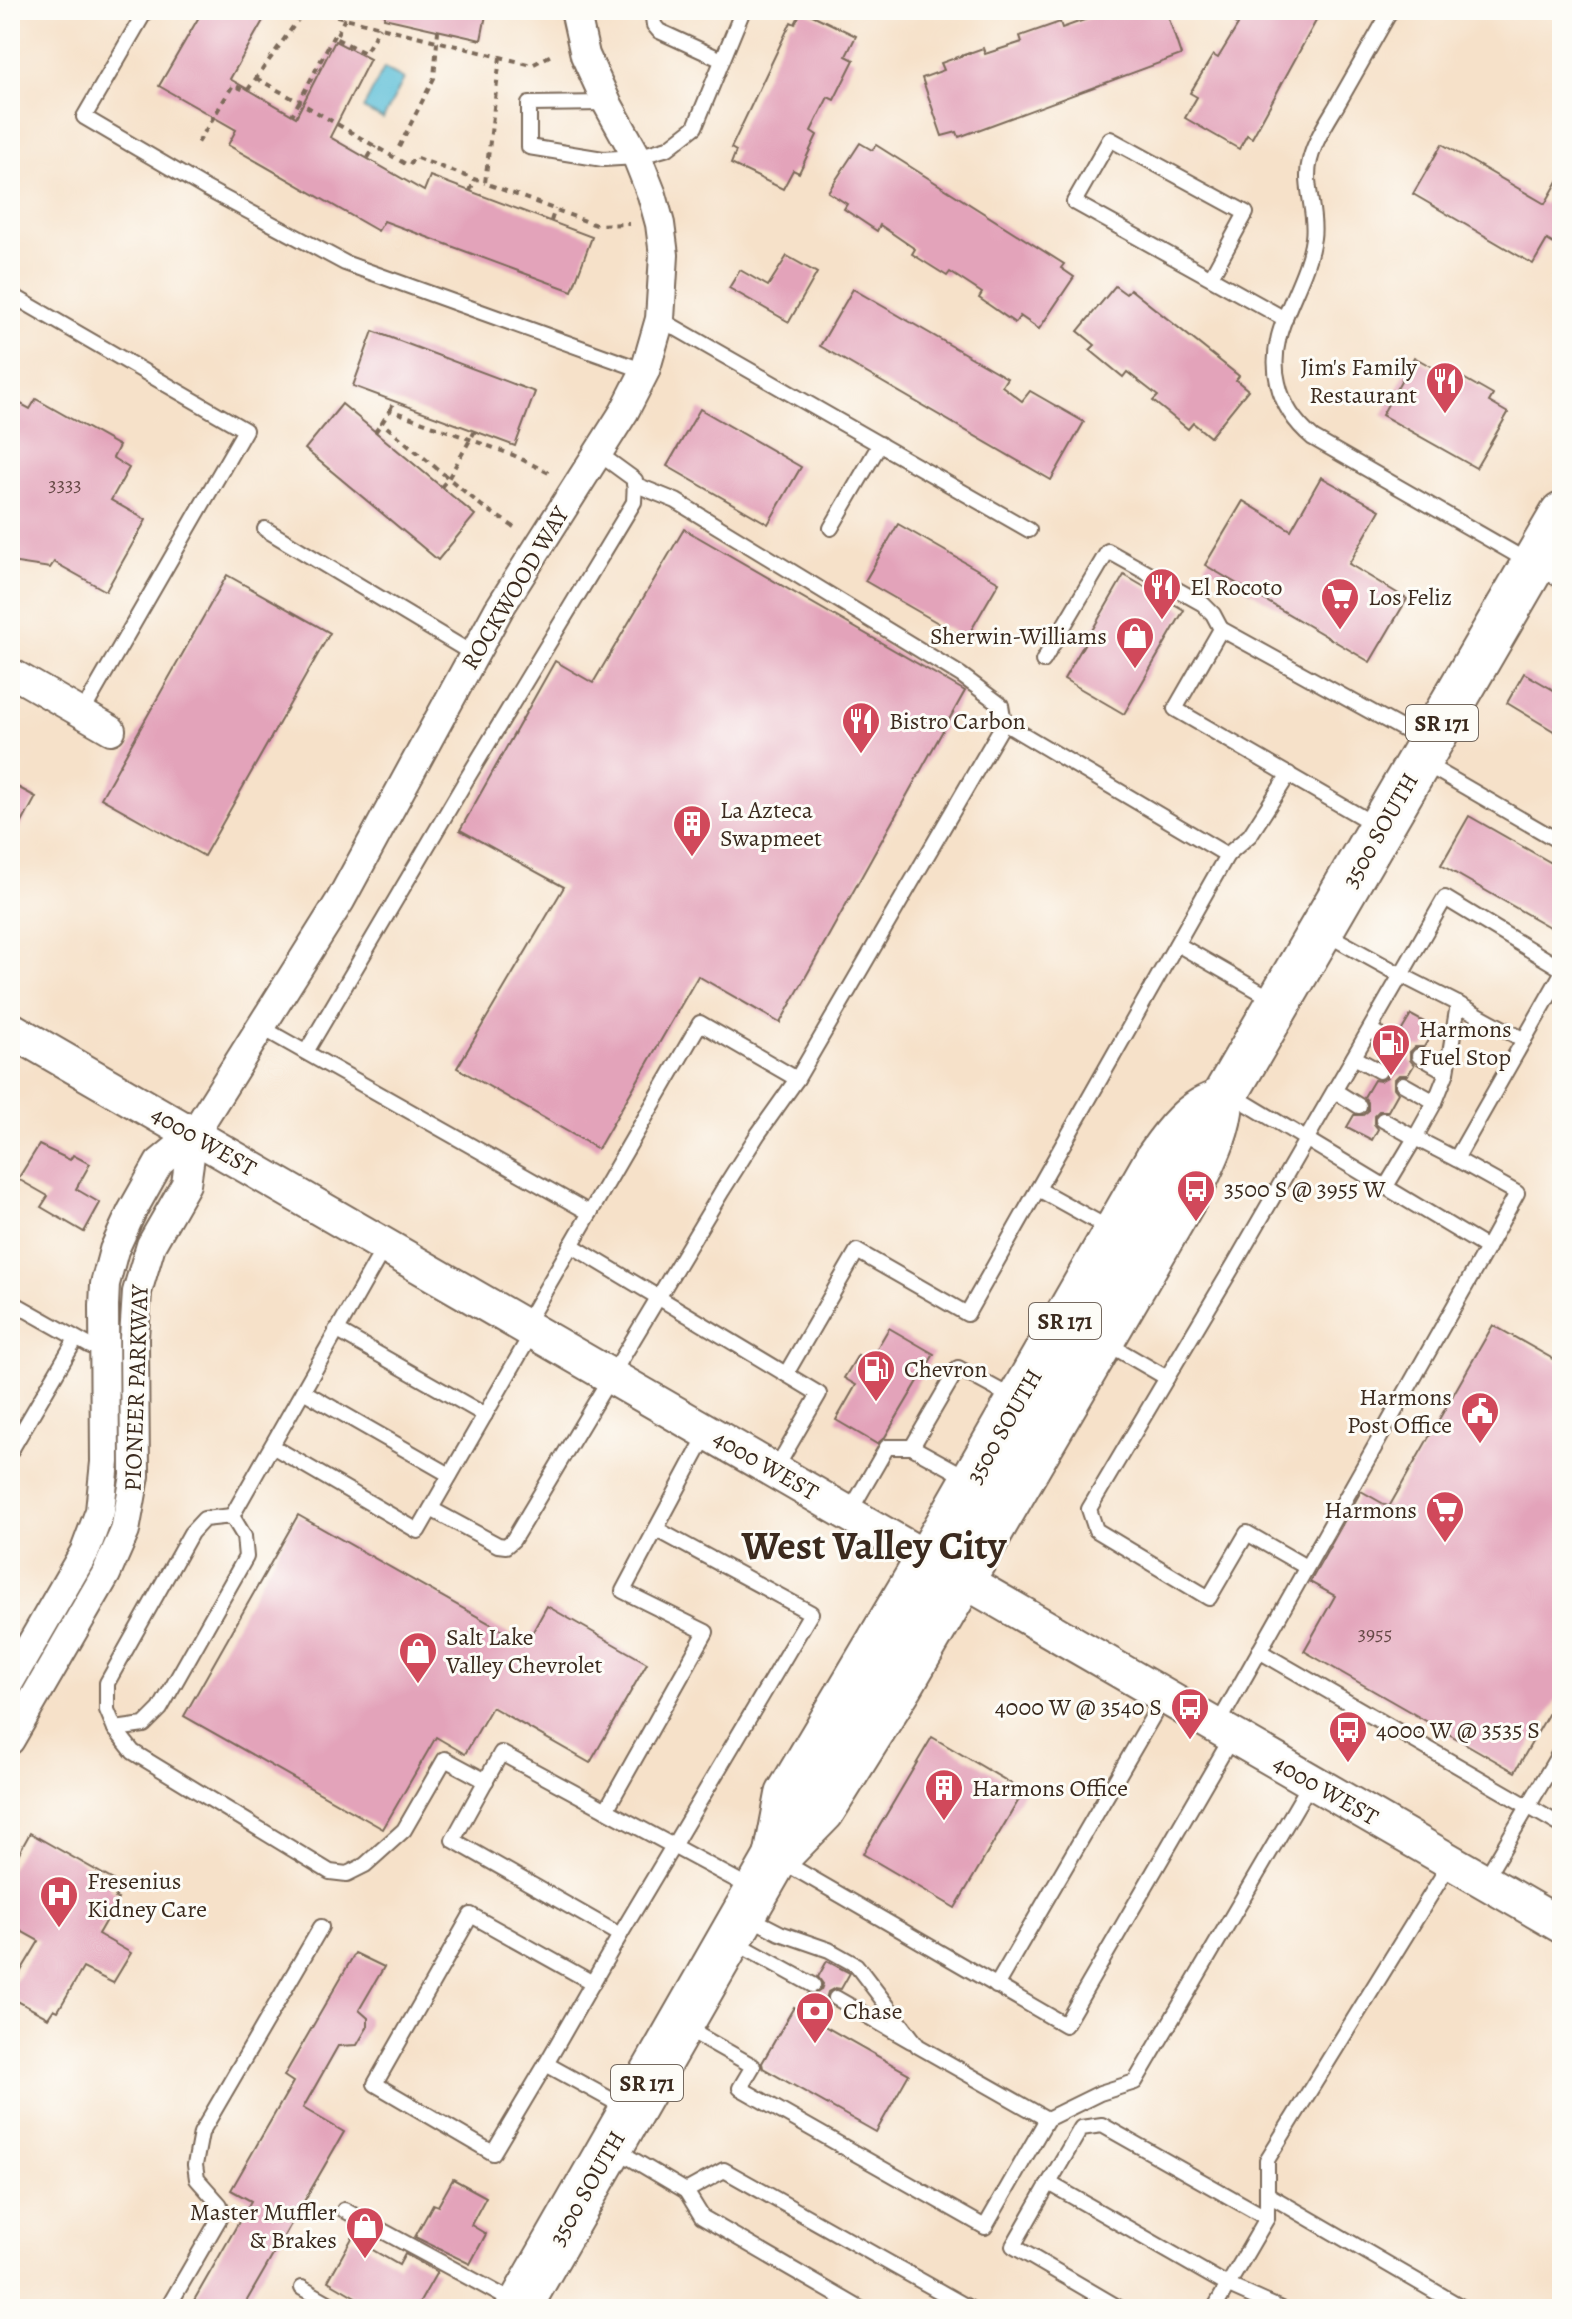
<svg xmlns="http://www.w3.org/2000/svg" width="1572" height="2319" viewBox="0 0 1572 2319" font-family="Alegreya,serif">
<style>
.water{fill:#59bdd7;stroke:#4a747a;stroke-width:2}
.building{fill:#e3a3ba}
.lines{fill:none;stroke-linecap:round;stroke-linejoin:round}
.service-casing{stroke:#7c6a5a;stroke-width:18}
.minor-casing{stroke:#7c6a5a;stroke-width:32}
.tertiary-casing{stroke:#7c6a5a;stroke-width:38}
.primary-casing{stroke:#7c6a5a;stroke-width:48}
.path{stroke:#7c6a5a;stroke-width:4;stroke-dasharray:6 6;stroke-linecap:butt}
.service{stroke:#fff;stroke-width:14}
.minor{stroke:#fff;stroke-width:28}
.tertiary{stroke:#fff;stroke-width:34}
.primary{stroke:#fff;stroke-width:44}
.labels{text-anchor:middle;stroke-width:6;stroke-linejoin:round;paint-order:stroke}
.number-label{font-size:20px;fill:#654845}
.shield{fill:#fdfcf7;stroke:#75695f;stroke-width:2}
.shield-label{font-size:22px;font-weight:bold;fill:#3b2a1e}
.poi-label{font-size:24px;fill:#3b2a1e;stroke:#fdfcf7;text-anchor:start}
.street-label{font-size:24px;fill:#3b2a1e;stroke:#fdfcf7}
.town-label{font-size:40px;font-weight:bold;fill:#3b2a1e;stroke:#fdfcf7}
</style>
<rect width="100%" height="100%" fill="#fdfcf7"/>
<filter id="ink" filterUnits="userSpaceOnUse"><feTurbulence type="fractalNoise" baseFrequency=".0125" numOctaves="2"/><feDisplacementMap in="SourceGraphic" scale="16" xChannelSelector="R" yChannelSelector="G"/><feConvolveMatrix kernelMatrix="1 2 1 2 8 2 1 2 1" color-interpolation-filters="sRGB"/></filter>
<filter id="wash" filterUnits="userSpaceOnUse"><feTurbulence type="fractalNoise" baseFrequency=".006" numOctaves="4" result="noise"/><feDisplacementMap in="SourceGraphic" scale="32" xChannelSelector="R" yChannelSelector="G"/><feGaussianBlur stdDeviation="1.8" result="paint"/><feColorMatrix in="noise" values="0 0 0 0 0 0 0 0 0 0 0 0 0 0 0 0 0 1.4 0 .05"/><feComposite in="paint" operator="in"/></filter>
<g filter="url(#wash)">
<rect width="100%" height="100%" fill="#f6e1c9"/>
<path class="water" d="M 384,68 L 404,79 L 383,119 L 363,109 Z"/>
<g id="blocks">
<g class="building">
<path d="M 203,10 L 269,10 L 230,79 L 296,117 L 335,41 L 370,59 L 330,137 L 424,191 L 430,176 L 592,237 L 572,291 L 384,221 L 378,231 L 228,145 L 236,130 L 159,86 Z"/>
<path d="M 385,10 L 487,10 L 481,40 L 384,18 Z"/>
<path d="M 802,10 L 856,36 L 846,56 L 854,60 L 834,100 L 828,97 L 811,131 L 817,135 L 799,173 L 793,170 L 783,189 L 731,164 L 736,151 L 731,148 L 791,22 L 795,24 Z"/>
<path d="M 1100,10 L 1166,10 L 1181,55 L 959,137 L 957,132 L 942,136 L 922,78 L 944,70 L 941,63 L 983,48 L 985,54 L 1022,42 L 1020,36 L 1060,22 L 1062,28 L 1101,14 Z"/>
<path d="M 1212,10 L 1322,10 L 1252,138 L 1247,135 L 1239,149 L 1185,118 L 1197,97 L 1190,93 L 1213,55 L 1218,58 L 1238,25 Z"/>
<path d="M 860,143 L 872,150 L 876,145 L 1064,264 L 1061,268 L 1074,277 L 1039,329 L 1020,316 L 1015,323 L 979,298 L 982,293 L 950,272 L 947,276 L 912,254 L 915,249 L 880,225 L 877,231 L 844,209 L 847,204 L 828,192 Z"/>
<path d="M 1442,144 L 1545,204 L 1562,174 L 1562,249 L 1547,240 L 1533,264 L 1413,194 Z"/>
<path d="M 787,256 L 817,273 L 789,322 L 729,288 L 740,270 L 768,286 Z"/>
<path d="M 1115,286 L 1126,294 L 1130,289 L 1239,376 L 1236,380 L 1248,390 L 1210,437 L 1193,423 L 1188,429 L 1153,401 L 1158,396 L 1127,372 L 1123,377 L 1090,350 L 1095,345 L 1078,331 Z"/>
<path d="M 853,289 L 1007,378 L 1002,386 L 1022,401 L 1030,391 L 1084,422 L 1051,480 L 820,346 Z"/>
<path d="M 373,331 L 535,392 L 515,446 L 353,386 Z"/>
<path d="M 1414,357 L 1455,380 L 1458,375 L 1493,395 L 1489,402 L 1508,413 L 1476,468 L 1382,415 Z"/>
<path d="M 10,398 L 30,409 L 36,399 L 119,446 L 113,458 L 129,468 L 111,500 L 146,520 L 106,591 L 54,562 L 50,568 L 10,562 Z"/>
<path d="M 342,404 L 475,515 L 438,560 L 305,449 Z"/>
<path d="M 700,409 L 801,467 L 768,524 L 667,466 Z"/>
<path d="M 1321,477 L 1380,510 L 1349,564 L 1407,599 L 1370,662 L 1205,565 L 1243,501 L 1291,530 Z"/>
<path d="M 898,524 L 999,582 L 966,639 L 865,581 Z"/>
<path d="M 684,529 L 965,691 L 780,1023 L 698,976 L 598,1149 L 457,1068 L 564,887 L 460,830 L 555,661 L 593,683 Z"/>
<path d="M 227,575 L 330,633 L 204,856 L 101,798 Z"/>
<path d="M 1124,575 L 1184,610 L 1124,714 L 1064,679 Z"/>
<path d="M 1524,673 L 1562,695 L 1562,736 L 1507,703 Z"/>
<path d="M 10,783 L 36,797 L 10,845 Z"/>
<path d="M 1469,816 L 1562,869 L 1562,908 L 1551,928 L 1441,865 Z"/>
<path d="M 1411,1015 L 1435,1028 L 1424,1047 L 1415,1047 L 1410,1052 L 1410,1060 L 1414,1065 L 1408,1075 L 1399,1075 L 1394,1080 L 1394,1088 L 1398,1093 L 1388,1111 L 1379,1111 L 1374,1116 L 1374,1124 L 1378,1129 L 1372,1140 L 1347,1127 L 1354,1115 L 1363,1115 L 1368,1111 L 1368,1102 L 1364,1097 L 1374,1080 L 1380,1081 L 1387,1077 L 1389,1070 L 1384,1062 L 1390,1052 L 1395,1053 L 1402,1048 L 1404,1042 L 1399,1035 Z"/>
<path d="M 39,1145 L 70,1160 L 73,1155 L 90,1164 L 76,1189 L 100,1203 L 84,1232 L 41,1207 L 48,1196 L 18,1179 Z"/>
<path d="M 1493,1325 L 1562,1364 L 1562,1690 L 1515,1772 L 1304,1651 L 1335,1596 L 1310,1582 L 1361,1491 L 1389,1507 Z"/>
<path d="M 889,1328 L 934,1354 L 885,1437 L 877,1444 L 836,1420 L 856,1385 L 844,1378 L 858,1355 L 869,1362 Z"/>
<path d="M 298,1515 L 526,1644 L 547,1606 L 647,1663 L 590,1763 L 492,1707 L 465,1754 L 436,1737 L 383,1829 L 184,1716 Z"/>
<path d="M 932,1737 L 1024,1791 L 955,1908 L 863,1854 Z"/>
<path d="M 30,1833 L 113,1880 L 110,1888 L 118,1893 L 115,1898 L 118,1899 L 98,1934 L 131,1953 L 113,1983 L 83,1968 L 58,2011 L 54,2009 L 48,2018 L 10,1997 L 10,1989 L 39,1941 L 10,1925 L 10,1869 Z"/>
<path d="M 355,1953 L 384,1967 L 359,2010 L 368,2018 L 368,2026 L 357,2045 L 338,2046 L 303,2108 L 344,2132 L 242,2309 L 189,2309 L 251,2201 L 231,2190 L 293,2082 L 284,2076 Z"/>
<path d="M 827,1961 L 850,1973 L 841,1989 L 835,1988 L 828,1992 L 826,1999 L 831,2006 L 821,2024 L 909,2074 L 876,2132 L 763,2068 L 762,2063 L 794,2007 L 799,2010 L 808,1994 L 814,1995 L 821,1990 L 823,1984 L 818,1977 Z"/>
<path d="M 453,2179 L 486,2197 L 471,2225 L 486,2234 L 470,2264 L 415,2237 L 433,2204 L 438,2206 Z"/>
<path d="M 352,2238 L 399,2265 L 405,2254 L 437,2272 L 416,2309 L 376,2309 L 328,2281 Z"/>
</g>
</g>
</g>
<g filter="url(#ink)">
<use href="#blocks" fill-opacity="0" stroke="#7c6a5a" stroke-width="2"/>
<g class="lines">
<g class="service-casing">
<g id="service">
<path d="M 146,10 L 84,117 L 205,188 L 345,263 L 645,371"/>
<path d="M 652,10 L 654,25 L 659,31 L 722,60"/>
<path d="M 1391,10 C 1373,42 1355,73 1337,105 C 1327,122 1315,140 1310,160 C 1303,186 1317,212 1313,238 C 1306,289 1265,330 1278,383 C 1283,406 1295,423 1313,438 L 1562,581"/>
<path d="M 607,103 L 529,104 L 529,147 L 603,159 L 637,157 L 668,148 L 695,127 L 743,10"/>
<path d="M 1211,277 L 1246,213 L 1110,139 L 1074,202 L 1285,319"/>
<path d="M 10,294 L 245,430 L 82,713"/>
<path d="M 660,319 L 1029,530"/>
<path d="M 831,528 L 880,444"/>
<path d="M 265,529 L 473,654"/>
<path d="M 1043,661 L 1108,551 L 1203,604 L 1213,614 L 1221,629"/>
<path d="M 1424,763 L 1562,843"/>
<path d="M 1377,826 L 1175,709 L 1221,629 L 1426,742"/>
<path d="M 1227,855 L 1250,835 L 1289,774"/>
<path d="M 1177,944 L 1276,1001"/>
<path d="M 1458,1004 L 1524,1040"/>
<path d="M 259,1026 L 590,1213"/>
<path d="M 1370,1030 L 1394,1043"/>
<path d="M 306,1052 L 469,775 L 634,502 L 635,480 L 598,453"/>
<path d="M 1419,1056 L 1447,1072"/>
<path d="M 1354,1057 L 1379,1071"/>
<path d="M 1403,1084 L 1435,1102"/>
<path d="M 1335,1091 L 1359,1106"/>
<path d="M 1383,1120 L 1415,1138 L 1435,1102 L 1447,1072 L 1458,1004 L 1401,975 L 1445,898 L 1562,969"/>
<path d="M 1385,1188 L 1415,1138 L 1456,1159"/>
<path d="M 1038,1189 L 1112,1230"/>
<path d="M 571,1245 L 819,1394 L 775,1470"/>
<path d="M 1487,1248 L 1517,1193 L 1456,1159 L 1562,973"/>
<path d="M 10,1301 L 90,1346 L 104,1346"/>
<path d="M 525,1325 L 700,1023 L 797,1079 L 1004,723 L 1001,705 L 961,675 L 676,501 L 634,484"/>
<path d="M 336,1330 L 485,1415"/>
<path d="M 1105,1342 L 1167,1378"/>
<path d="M 786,1374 L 857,1251 L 967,1314 L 1227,855 L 1004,723"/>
<path d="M 303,1391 L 450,1475"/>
<path d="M 708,1432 L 656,1529 L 811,1613 L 673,1846 L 753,1889"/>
<path d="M 272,1446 L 418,1531 L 533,1331"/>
<path d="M 912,1447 L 958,1368 L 1015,1399"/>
<path d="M 10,1452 L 76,1339"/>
<path d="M 431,1509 L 498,1545 L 506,1546 L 513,1540 L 722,1191 L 758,1134 L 797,1079"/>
<path d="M 849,1513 L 887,1447 L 912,1447 L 970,1479"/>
<path d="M 232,1516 L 244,1536 L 246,1557 L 160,1709 L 144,1725 L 115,1729 L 107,1710 L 107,1683 L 191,1533 L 204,1519 Z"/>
<path d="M 232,1516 L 385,1246"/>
<path d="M 1306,1567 L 1247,1533 L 1209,1598 L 1096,1530 L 1089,1509 L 1235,1263 L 1401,975 L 1325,933"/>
<path d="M 1259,1651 L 1562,1826"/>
<path d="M 1216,1728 L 1487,1248 L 1231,1094"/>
<path d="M 115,1729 L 133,1752 L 330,1872 L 347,1874 L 365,1865 L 404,1830 L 445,1759 L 486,1781"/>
<path d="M 501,1753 L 673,1846 L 620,1935 L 453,1840 Z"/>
<path d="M 606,1810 L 706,1632 L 623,1591 L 656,1529"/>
<path d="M 780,1860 L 1065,2025 L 1232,1737"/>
<path d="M 1484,1881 L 1562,1749"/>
<path d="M 749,1917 L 780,1933 L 829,1950 L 856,1965 L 918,2046 L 1047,2119"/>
<path d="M 620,1935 L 546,2064 L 626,2108"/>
<path d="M 733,1941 L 813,1985"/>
<path d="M 996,1986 L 1164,1697"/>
<path d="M 836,1998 L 911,2041"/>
<path d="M 684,2027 L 753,2066 L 740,2088 L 985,2227 L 1047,2119 L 1100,2093 L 1135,2082 L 1311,1782"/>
<path d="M 546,2064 L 493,2153 L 375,2084 L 471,1915 L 593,1983"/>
<path d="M 615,2149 L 686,2191 L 702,2217 L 861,2309"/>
<path d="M 1049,2183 L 1013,2246 L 1121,2309"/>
<path d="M 686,2191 L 724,2170 L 971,2309"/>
<path d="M 1267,2194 L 1465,2309"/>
<path d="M 344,2210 L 516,2303"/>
<path d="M 1267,2218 L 1102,2125 L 1081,2128 L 1049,2183 L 1229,2286 L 1281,2309"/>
<path d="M 302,2288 L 339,2309"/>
<path d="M 167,2309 L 219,2219 L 220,2205 L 197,2179 L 195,2165 L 201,2133 L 321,1927"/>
<path d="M 1214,2309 L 1267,2218 L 1267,2160 L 1451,1862"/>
</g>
</g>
<g class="minor-casing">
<g id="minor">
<path d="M 10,672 L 111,730"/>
<path d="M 10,1681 L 85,1551 L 100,1511 L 105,1462 L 104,1306 L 105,1284 L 114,1250 L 132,1211 L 159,1163 L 193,1135 L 340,901 L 499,609 L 624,412 L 645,371 L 660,319 L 664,255 L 660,224 L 652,195 L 637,157 L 607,103 L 585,55 L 575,10"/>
<path d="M 10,1740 L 106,1574 L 125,1531 L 135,1476 L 134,1338 L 137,1292 L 151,1245 L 186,1184 L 193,1135"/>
</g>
</g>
<g class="tertiary-casing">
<path id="tertiary" d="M 10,1029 L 1562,1926"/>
</g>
<g class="primary-casing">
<g id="primary">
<path d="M 776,1858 L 788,1795 L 928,1559 L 1158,1158 C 1174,1135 1193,1109 1221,1102"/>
<path d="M 518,2309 L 776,1858 L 822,1811 L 902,1683 L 1194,1182 C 1206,1156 1219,1131 1221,1102 L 1562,515"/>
</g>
</g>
<g class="path">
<path d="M 313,10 L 532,65 L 555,53"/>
<path d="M 345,18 L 335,38 L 365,53 L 380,27"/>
<path d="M 335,38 L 333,37 L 299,102 L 409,166 L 414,157 L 485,183"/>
<path d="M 500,57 L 485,183 L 596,225 L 629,224"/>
<path d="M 256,78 L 299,102 L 292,115"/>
<path d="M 198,143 L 233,85 L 247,91 L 305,10"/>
<path d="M 399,147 L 434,78 L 438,31"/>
<path d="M 368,158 L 375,146"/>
<path d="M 470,191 L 475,179"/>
<path d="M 551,221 L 555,209"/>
<path d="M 390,410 L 394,401"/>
<path d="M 375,432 L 382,423"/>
<path d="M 441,487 L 448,479 L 475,431"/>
<path d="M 514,527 L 482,506 L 382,423 L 390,410 L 513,455 L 549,473"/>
</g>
<use href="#service" class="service"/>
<use href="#minor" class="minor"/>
<use href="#tertiary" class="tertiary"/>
<use href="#primary" class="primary"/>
</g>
</g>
<defs>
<g id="restaurant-pin" transform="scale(2)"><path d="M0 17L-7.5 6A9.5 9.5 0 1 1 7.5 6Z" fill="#d1495b" stroke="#fdfcf7"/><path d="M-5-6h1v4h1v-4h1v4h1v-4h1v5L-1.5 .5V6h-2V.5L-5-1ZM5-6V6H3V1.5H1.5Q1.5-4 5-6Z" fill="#fff"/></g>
<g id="supermarket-pin" transform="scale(2)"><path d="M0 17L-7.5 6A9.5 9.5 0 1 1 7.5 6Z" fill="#d1495b" stroke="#fdfcf7"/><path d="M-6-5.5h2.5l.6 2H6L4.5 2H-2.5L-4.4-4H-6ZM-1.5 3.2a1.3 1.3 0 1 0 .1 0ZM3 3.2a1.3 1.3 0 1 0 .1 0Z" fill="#fff"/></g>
<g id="shop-pin" transform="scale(2)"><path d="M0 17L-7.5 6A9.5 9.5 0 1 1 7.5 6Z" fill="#d1495b" stroke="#fdfcf7"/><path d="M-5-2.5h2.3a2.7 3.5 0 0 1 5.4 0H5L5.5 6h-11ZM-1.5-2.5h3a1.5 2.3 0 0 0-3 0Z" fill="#fff"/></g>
<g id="building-pin" transform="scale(2)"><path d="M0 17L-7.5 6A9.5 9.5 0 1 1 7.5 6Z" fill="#d1495b" stroke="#fdfcf7"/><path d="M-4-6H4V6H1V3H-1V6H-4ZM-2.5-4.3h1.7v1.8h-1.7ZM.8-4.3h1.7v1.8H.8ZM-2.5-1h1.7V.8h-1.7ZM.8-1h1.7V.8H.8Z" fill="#fff"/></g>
<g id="fuel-pin" transform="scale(2)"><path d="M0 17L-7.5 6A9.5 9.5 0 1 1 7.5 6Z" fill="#d1495b" stroke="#fdfcf7"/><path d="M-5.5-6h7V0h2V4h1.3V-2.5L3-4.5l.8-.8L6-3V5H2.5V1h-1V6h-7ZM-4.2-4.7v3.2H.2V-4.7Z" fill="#fff"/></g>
<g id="bus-pin" transform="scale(2)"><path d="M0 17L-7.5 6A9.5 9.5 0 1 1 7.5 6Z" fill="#d1495b" stroke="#fdfcf7"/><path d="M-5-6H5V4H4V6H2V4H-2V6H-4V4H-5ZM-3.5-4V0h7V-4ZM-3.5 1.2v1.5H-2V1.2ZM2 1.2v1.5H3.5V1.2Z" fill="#fff"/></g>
<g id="civic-pin" transform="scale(2)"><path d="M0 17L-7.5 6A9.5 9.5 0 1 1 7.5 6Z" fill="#d1495b" stroke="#fdfcf7"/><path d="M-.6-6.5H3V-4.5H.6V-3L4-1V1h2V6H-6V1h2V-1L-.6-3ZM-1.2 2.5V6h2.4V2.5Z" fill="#fff"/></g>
<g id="hospital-pin" transform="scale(2)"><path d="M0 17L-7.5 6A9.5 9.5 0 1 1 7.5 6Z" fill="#d1495b" stroke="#fdfcf7"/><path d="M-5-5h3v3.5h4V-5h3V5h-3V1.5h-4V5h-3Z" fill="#fff"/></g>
<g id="bank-pin" transform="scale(2)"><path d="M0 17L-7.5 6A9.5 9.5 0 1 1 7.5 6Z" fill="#d1495b" stroke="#fdfcf7"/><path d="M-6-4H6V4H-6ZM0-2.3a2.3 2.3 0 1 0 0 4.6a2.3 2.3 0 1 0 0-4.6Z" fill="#fff"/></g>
</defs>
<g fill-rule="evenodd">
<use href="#restaurant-pin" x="1445" y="381"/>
<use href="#restaurant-pin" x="1162" y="587"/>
<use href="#supermarket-pin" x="1340" y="597"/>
<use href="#shop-pin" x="1135" y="636"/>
<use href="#restaurant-pin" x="861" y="721"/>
<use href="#building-pin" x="692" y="824"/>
<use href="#fuel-pin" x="1391" y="1043"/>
<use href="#bus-pin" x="1196" y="1189"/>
<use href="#fuel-pin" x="876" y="1369"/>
<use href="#civic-pin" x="1480" y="1411"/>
<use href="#supermarket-pin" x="1445" y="1510"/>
<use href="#shop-pin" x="418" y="1651"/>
<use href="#bus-pin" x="1190" y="1707"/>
<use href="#bus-pin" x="1348" y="1730"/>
<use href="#building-pin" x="944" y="1788"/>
<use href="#hospital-pin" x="59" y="1895"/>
<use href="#bank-pin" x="815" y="2011"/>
<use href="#shop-pin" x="365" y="2226"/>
</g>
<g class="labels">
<g class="number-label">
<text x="65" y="491">3333</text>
<text x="1375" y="1640">3955</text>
</g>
<g class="shield">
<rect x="1406" y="705" width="72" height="36" rx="6"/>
<rect x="1029" y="1303" width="72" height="36" rx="6"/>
<rect x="611" y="2065" width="72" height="36" rx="6"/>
</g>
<g class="shield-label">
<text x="1442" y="731">SR 171</text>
<text x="1065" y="1329">SR 171</text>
<text x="647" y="2091">SR 171</text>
</g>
<g class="poi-label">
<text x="1417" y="375" text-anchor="end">Jim's Family<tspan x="1417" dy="28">Restaurant</tspan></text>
<text x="1190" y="595">El Rocoto</text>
<text x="1368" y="605">Los Feliz</text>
<text x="1107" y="644" text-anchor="end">Sherwin-Williams</text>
<text x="889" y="729">Bistro Carbon</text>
<text x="720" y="818">La Azteca<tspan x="720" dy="28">Swapmeet</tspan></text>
<text x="1419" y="1037">Harmons<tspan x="1419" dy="28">Fuel Stop</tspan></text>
<text x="1224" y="1197">3500 S @ 3955 W</text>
<text x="904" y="1377">Chevron</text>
<text x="1452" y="1405" text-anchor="end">Harmons<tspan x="1452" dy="28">Post Office</tspan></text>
<text x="1417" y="1518" text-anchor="end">Harmons</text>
<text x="446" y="1645">Salt Lake<tspan x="446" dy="28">Valley Chevrolet</tspan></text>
<text x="1162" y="1715" text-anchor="end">4000 W @ 3540 S</text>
<text x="1376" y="1738">4000 W @ 3535 S</text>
<text x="972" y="1796">Harmons Office</text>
<text x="87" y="1889">Fresenius<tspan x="87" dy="28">Kidney Care</tspan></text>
<text x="843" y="2019">Chase</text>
<text x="337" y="2220" text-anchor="end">Master Muffler<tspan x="337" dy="28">&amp; Brakes</tspan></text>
</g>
<g class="street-label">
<text transform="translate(515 588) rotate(-59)" y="8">ROCKWOOD WAY</text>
<text transform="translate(1380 830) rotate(-60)" y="8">3500 SOUTH</text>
<text transform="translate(204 1141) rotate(30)" y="8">4000 WEST</text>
<text transform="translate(136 1388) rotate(-88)" y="8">PIONEER PARKWAY</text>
<text transform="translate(1004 1426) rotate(-60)" y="8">3500 SOUTH</text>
<text transform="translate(766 1465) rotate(30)" y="8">4000 WEST</text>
<text transform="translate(1326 1790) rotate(30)" y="8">4000 WEST</text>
<text transform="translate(587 2188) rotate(-60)" y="8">3500 SOUTH</text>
</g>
<g class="town-label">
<text x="874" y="1559">West Valley City</text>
</g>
</g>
<rect width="1572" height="2319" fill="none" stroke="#fdfcf7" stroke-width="40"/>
</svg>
